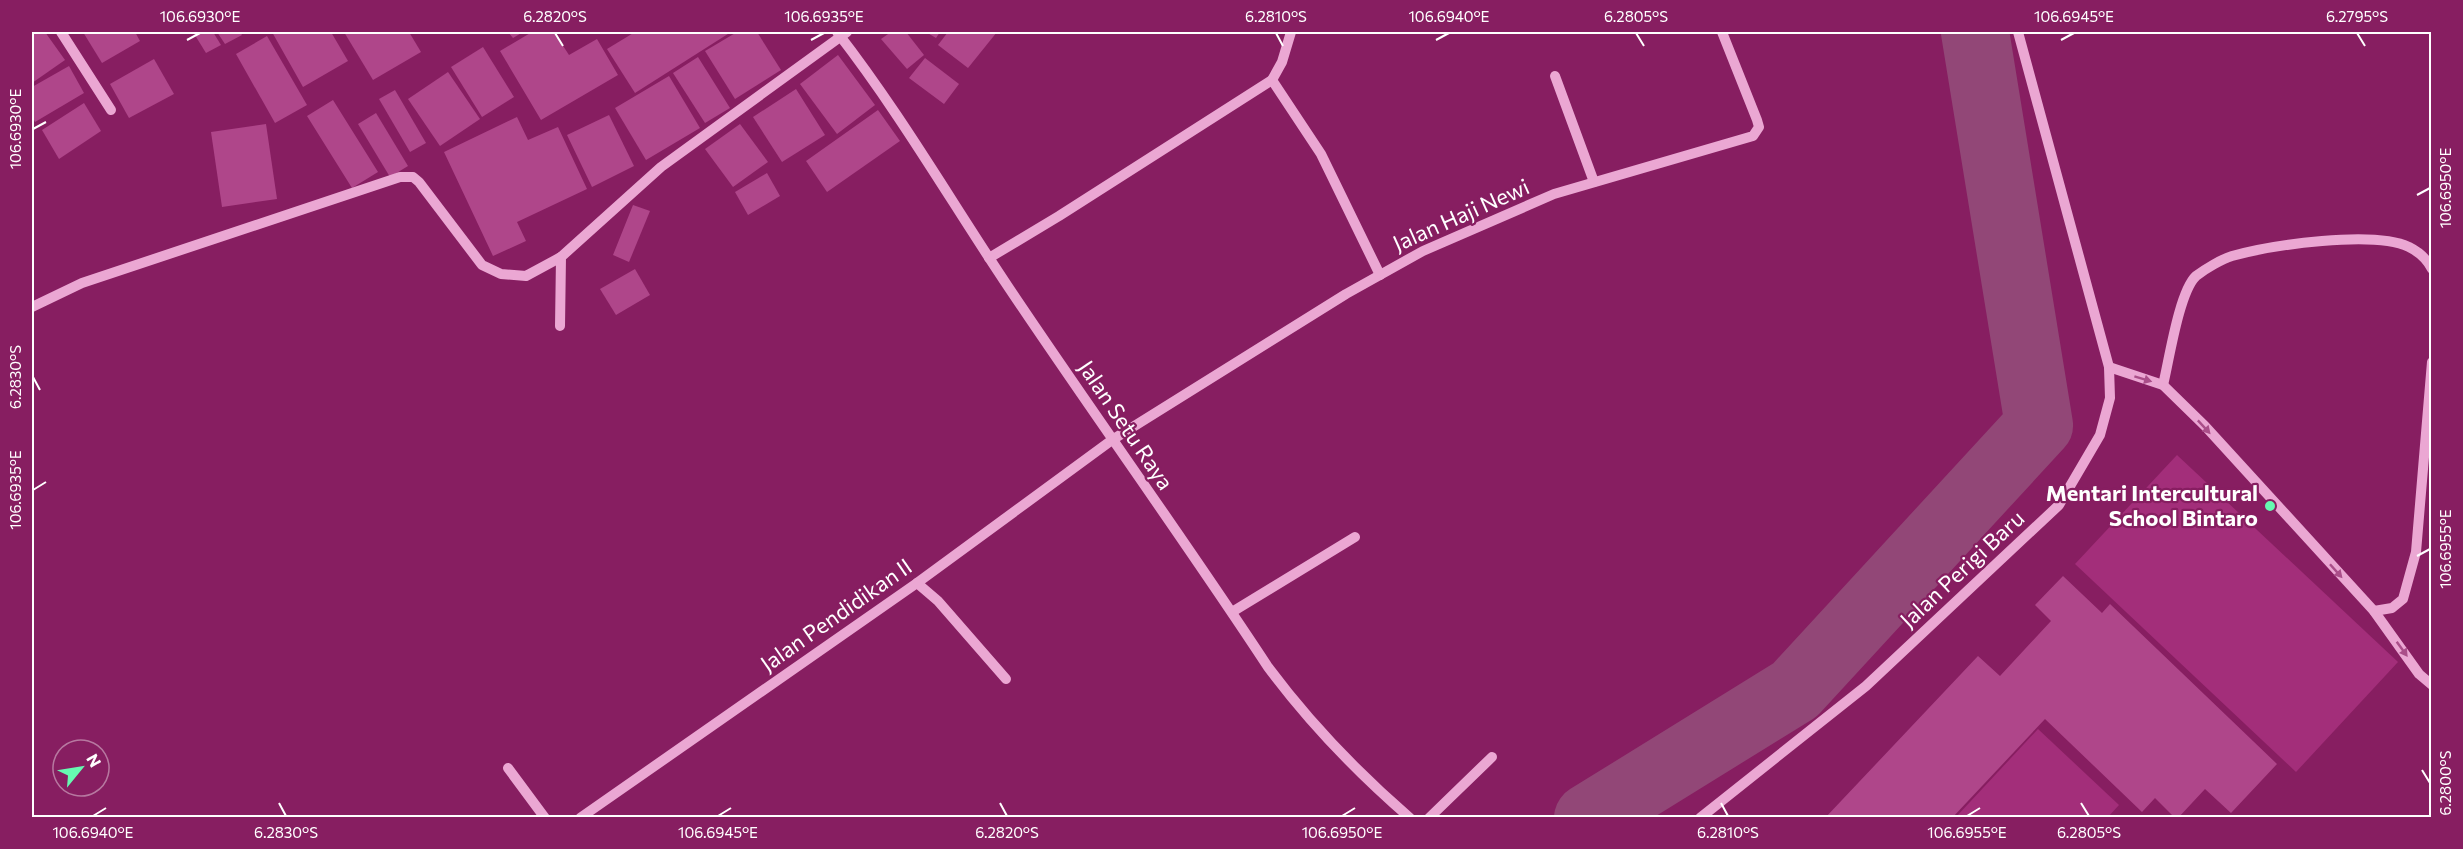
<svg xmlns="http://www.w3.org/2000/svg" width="2463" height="849" viewBox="0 0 2463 849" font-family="Commissioner,sans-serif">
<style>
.garden{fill:#a32e7a}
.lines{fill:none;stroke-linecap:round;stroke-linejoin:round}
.river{stroke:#924777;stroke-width:68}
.building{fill:#af468a}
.minor{stroke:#eba7d3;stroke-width:10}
.oneway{fill:#aa4e89}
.ticks{fill:none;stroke:#fff;stroke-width:2}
.poi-dot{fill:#66fab1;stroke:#871e61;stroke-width:2}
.labels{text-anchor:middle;stroke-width:4.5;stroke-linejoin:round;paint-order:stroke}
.street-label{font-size:22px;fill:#fff;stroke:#871e61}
.poi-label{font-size:22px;font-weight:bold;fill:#fff;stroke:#871e61;text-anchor:end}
.neatline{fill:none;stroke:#fff;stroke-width:2}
.ticks-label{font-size:15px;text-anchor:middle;fill:#fff}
</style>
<rect width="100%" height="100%" fill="#871e61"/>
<g class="garden">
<path d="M 2177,455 L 2398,662 L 2296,772 L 2075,564 Z"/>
<path d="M 2038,729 L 2119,805 L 2108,817 L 1956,817 Z"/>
</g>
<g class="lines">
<path class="river" d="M 1588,818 L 1795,690 L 2039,425 L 1975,32"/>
</g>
<g class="building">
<path d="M 32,32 L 45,32 L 65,60 L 32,83 Z"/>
<path d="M 83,32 L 135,32 L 140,41 L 102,63 Z"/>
<path d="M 193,32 L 213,32 L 221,45 L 206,53 Z"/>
<path d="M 217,32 L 240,32 L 242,35 L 225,44 Z"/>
<path d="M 272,32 L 331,32 L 348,61 L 303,87 Z"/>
<path d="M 344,32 L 409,32 L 421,52 L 373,80 Z"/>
<path d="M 508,32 L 523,32 L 513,38 Z"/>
<path d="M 532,32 L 554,32 L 569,55 L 597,39 L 618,75 L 541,120 L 500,51 Z"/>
<path d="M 635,32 L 731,32 L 635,93 L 607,49 Z"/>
<path d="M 737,32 L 757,32 L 781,70 L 735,99 L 705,51 Z"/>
<path d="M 891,32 L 906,32 L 924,55 L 907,69 L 881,39 Z"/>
<path d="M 926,32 L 940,32 L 936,38 Z"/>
<path d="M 948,32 L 997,32 L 968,68 L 938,45 Z"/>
<path d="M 267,36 L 307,105 L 275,123 L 236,54 Z"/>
<path d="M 483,47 L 514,97 L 482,117 L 451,67 Z"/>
<path d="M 838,55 L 875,105 L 837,134 L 800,84 Z"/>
<path d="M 698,57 L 730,108 L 705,123 L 673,73 Z"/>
<path d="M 925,58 L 959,84 L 944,104 L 909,78 Z"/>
<path d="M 154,59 L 174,94 L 129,118 L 110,84 Z"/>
<path d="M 69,66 L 84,93 L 35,122 L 32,116 L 32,87 Z"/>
<path d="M 448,72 L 480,119 L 440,146 L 408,99 Z"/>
<path d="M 669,76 L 700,128 L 646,160 L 615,108 Z"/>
<path d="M 796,89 L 825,135 L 782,162 L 753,117 Z"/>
<path d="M 395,90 L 426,143 L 410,152 L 379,99 Z"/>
<path d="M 333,100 L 378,172 L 352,188 L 307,116 Z"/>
<path d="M 84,103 L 101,131 L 59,159 L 42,130 Z"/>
<path d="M 878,110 L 900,141 L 827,192 L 806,161 Z"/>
<path d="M 376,113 L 408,166 L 390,177 L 358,124 Z"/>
<path d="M 609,115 L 634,166 L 592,187 L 567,135 Z"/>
<path d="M 517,117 L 528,140 L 558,127 L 587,189 L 517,222 L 526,241 L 493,256 L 444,152 Z"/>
<path d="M 266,124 L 277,199 L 222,207 L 211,132 Z"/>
<path d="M 740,124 L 768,162 L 733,187 L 705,149 Z"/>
<path d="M 767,173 L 780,196 L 748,215 L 735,192 Z"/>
<path d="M 633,205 L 650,211 L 629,262 L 613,255 Z"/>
<path d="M 635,269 L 650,295 L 616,315 L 600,289 Z"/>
<path d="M 2063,576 L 2102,613 L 2110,604 L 2277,764 L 2231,813 L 2205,789 L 2178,818 L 2175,818 L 2155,798 L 2142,812 L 2045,719 L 1952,818 L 1825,818 L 1978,656 L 2000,676 L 2051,621 L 2035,605 Z"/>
</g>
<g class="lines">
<g class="minor">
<path d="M 61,32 L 111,110"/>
<path d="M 837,32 C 900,113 952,203 1009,288 C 1094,415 1184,539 1268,667 C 1309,722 1358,773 1410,818"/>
<path d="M 1555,76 L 1594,182"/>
<path d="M 1272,80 L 1321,154 L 1380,275"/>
<path d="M 989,258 L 1059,216 L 1272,80 L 1282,62 L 1291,32"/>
<path d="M 32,307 L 82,283 L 400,177 L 413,177 L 419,182 L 482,265 L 501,274 L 526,276 L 561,257"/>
<path d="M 560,326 L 561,257 L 661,167 L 847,32"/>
<path d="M 2109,367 L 2163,385 L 2205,426 L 2374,611 L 2419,674 L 2432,685"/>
<path d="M 2163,385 C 2169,361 2179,292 2196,276 C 2205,269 2222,259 2232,256 C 2272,245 2373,230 2409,247 C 2419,252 2427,259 2432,269"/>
<path d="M 917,583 L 938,601 L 1006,679"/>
<path d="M 2374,611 L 2392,608 L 2403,599 L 2416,552 L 2432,362"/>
<path d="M 1232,612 L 1355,537"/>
<path d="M 508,768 L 545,818"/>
<path d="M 580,818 L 917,583 L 1112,440 L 1346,294 L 1423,251 L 1554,194 L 1753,136 L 1759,127 L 1757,120 L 1722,32"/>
<path d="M 1429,818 L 1492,757"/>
<path d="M 1700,818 L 1866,686 L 2059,505 L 2100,435 L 2110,398 L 2109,367 L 2018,32"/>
</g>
</g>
<defs><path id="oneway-solid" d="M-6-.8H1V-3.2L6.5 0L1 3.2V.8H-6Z" transform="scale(1.5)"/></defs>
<g class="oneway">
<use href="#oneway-solid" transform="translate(2143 379) rotate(17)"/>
<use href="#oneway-solid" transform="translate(2204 427) rotate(47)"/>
<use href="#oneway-solid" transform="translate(2336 571) rotate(48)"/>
<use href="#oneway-solid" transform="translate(2402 649) rotate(54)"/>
</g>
<path class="ticks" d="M 555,33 L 563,46M 1276,33 L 1283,46M 1636,33 L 1644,46M 2357,33 L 2365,46M 187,40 L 200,33M 811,40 L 824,33M 1436,40 L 1449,33M 2061,40 L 2074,33M 33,129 L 46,122M 2417,195 L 2430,188M 33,377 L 40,390M 33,490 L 46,482M 2417,556 L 2430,549M 2422,770 L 2430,783M 279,803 L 286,816M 1000,803 L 1007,816M 1721,803 L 1728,816M 2081,803 L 2089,816M 93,816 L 106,808M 718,816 L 731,808M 1342,816 L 1355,808M 1967,816 L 1980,808"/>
<circle class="poi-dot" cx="2270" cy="506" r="6"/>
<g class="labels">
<g class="street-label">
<text transform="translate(1461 215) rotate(-24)" y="8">Jalan Haji Newi</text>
<text transform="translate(1126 425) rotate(56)" y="8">Jalan Setu Raya</text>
<text transform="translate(1962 569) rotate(-43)" y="8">Jalan Perigi Baru</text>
<text transform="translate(836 615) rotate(-35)" y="8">Jalan Pendidikan II</text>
</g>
<g class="poi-label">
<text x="2258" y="501">Mentari Intercultural<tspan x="2258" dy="25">School Bintaro</tspan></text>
</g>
</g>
<rect width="2463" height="849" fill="none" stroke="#871e61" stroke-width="66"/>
<g transform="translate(81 768) rotate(60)"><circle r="28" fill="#871e61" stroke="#b778a0" stroke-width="1.5"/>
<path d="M0-4.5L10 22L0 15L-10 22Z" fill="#66fab1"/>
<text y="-9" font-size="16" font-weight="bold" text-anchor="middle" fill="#ffffff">N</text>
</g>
<rect x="33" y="33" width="2397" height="783" class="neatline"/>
<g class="ticks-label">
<text x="200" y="22">106.6930°E</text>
<text x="555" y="22">6.2820°S</text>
<text x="824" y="22">106.6935°E</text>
<text x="1276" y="22">6.2810°S</text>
<text x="1449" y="22">106.6940°E</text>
<text x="1636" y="22">6.2805°S</text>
<text x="2074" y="22">106.6945°E</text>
<text x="2357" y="22">6.2795°S</text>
<text transform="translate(16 129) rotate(-90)" y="5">106.6930°E</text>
<text transform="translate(2446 188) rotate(-90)" y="5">106.6950°E</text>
<text transform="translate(16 377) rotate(-90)" y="5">6.2830°S</text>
<text transform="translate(16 490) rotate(-90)" y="5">106.6935°E</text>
<text transform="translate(2446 549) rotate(-90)" y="5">106.6955°E</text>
<text transform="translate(2446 783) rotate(-90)" y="5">6.2800°S</text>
<text x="93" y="838">106.6940°E</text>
<text x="286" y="838">6.2830°S</text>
<text x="718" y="838">106.6945°E</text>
<text x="1007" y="838">6.2820°S</text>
<text x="1342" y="838">106.6950°E</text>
<text x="1728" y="838">6.2810°S</text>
<text x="1967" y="838">106.6955°E</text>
<text x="2089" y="838">6.2805°S</text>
</g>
</svg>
